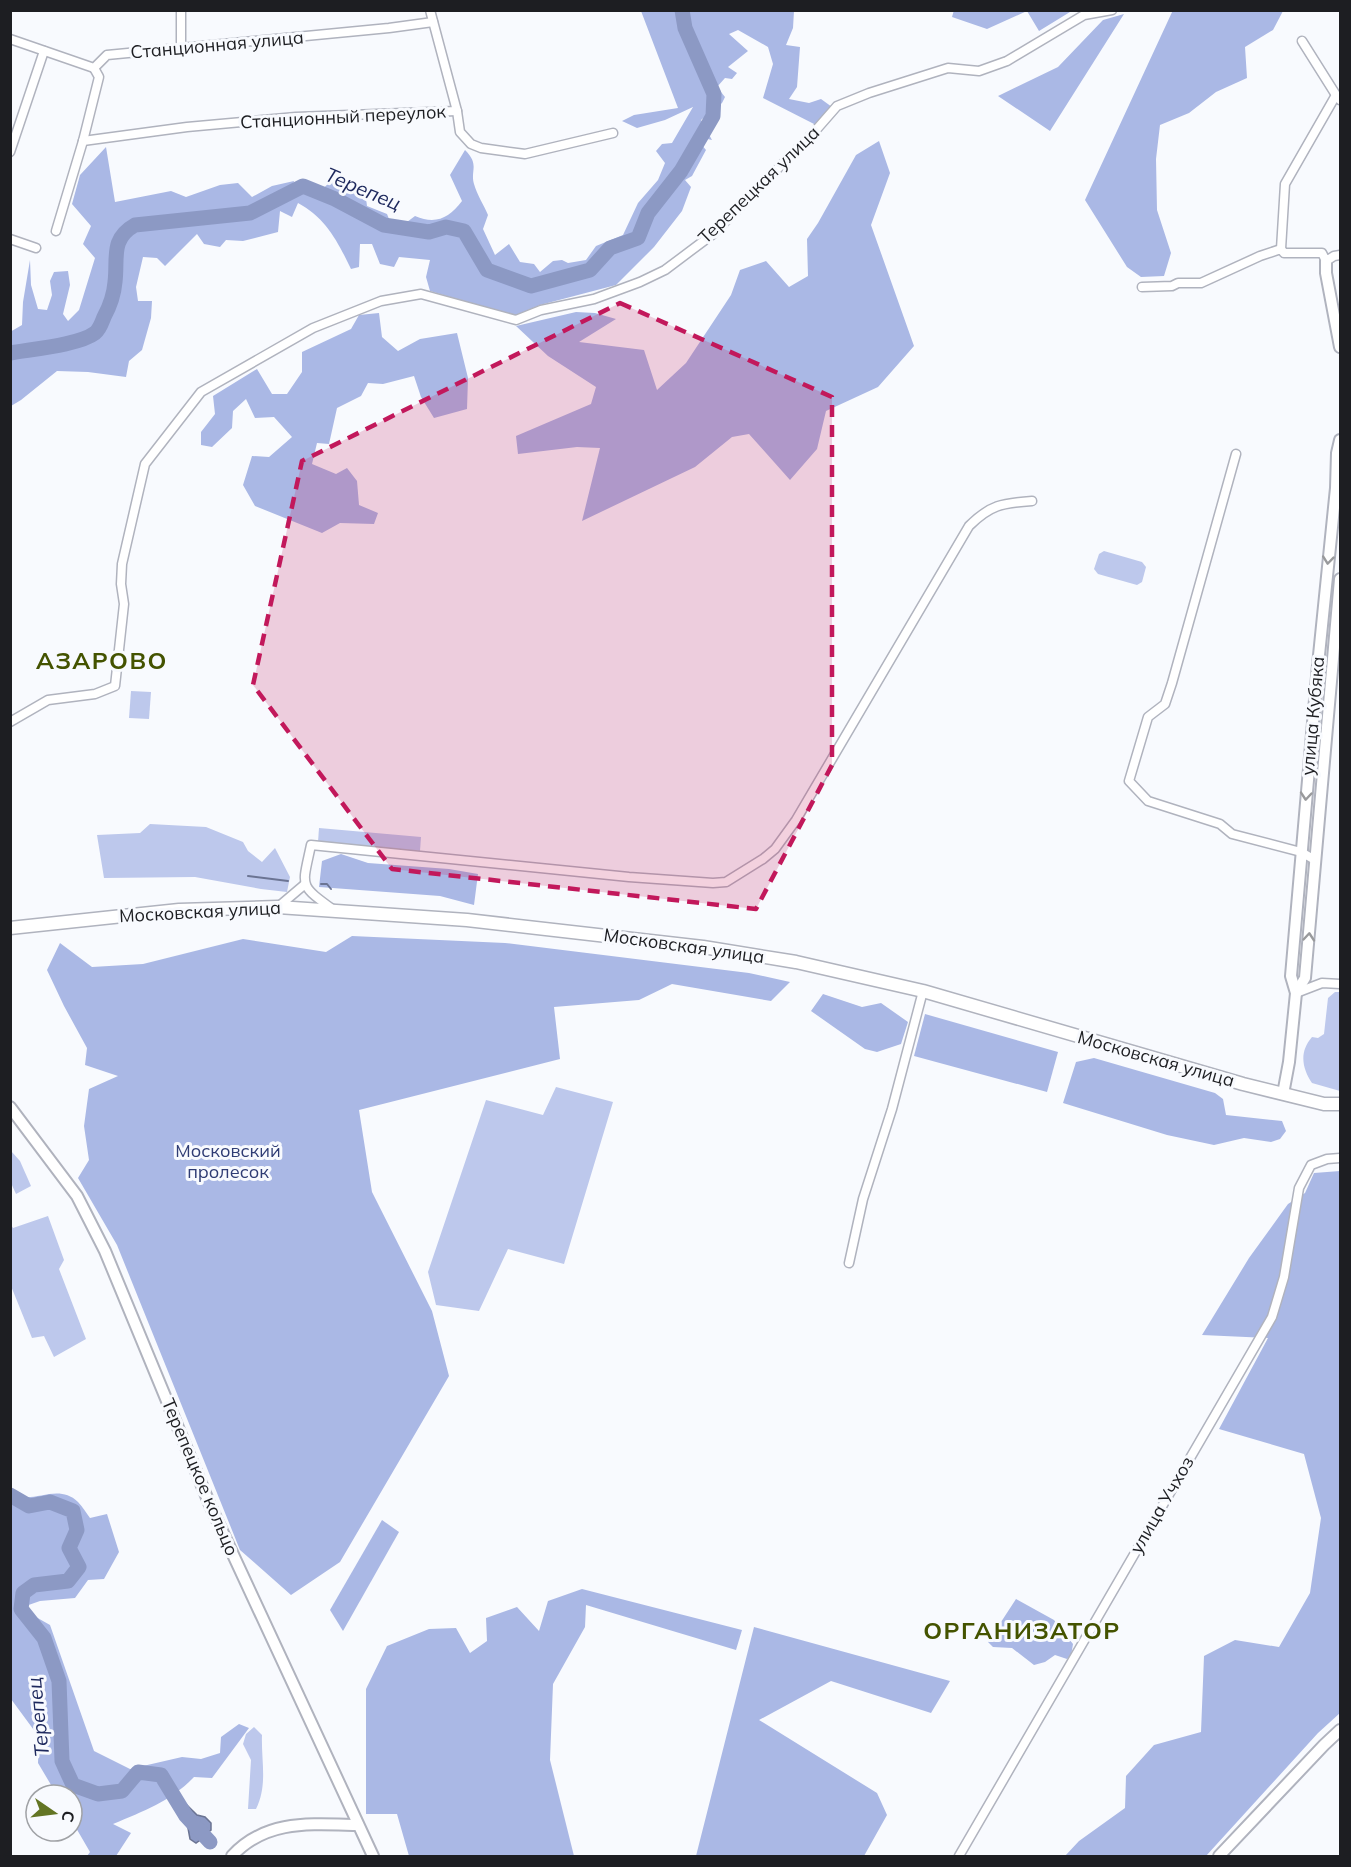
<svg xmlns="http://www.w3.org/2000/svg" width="1351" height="1867" viewBox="0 0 1351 1867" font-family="Mulish,sans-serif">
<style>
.green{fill:#bdc8ec}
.forest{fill:#aab8e5}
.water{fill:#8c99c4;stroke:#6b7493;stroke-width:1.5}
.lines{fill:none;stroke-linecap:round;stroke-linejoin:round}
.stream{stroke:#6b7493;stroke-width:2}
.river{stroke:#8c99c4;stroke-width:15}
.street-casing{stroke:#b0b3be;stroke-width:11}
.secondary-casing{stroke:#b0b3be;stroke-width:14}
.primary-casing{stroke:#b0b3be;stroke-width:15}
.street{stroke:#fff;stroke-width:8}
.secondary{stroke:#fff;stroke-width:10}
.primary{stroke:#fff;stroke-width:12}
.oneway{stroke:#999a9c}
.marked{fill:#c2185b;fill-opacity:0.2;stroke:#c2185b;stroke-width:4.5;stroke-dasharray:12 8;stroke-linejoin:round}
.labels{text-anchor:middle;stroke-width:6;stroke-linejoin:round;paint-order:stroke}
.street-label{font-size:18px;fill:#1d1e22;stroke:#f8fafe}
.park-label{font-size:18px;fill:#2f3c74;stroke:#f8fafe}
.water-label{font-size:20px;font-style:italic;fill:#1d285d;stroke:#f8fafe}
.district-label{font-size:24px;font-weight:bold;letter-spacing:1.5px;fill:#445300;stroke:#f8fafe}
</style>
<rect width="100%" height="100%" fill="#f8fafe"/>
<g class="green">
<path d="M 1104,551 L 1142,562 L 1146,567 L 1142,582 L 1137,585 L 1098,574 L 1094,569 L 1099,554 Z"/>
<path d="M 131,691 L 151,692 L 149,719 L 129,718 Z"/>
<path d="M 150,824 L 206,827 L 243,842 L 248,851 L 262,862 L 275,848 L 290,877 L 287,892 L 261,889 L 195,877 L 104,878 L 97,835 L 140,833 Z"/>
<path d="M 319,828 L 421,837 L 420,851 L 318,842 Z"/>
<path d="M 1335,992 L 1340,992 L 1340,1091 L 1312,1083 C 1302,1068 1299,1052 1312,1037 L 1318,1038 L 1324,1034 L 1328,998 Z"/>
<path d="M 556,1087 L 613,1102 L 564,1264 L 508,1249 L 479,1311 L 436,1305 L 428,1272 L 486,1100 L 543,1115 Z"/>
<path d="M 11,1151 L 20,1161 L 31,1186 L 16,1194 L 11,1183 Z"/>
<path d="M 48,1216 L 64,1260 L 59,1269 L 86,1339 L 54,1357 L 44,1336 L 32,1338 L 11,1286 L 11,1225 L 13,1228 Z"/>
<path d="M 254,1727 L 262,1735 C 261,1761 268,1785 256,1809 L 248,1809 L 251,1760 L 243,1744 L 246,1734 Z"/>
</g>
<g class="forest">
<path d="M 954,10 L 1069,10 L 1070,12 L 1039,31 L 1027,11 L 987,29 L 952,17 Z"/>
<path d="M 1173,10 L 1283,11 L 1273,30 L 1245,47 L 1247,78 L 1216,92 L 1189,113 L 1160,125 L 1156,159 L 1157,210 L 1171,253 L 1164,276 L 1141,277 L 1127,267 L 1085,200 Z"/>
<path d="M 641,11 L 794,11 L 793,28 L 786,45 L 800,47 L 797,87 L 789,99 L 809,103 L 821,99 L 832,107 L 816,125 L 763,98 L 773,64 L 768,47 L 738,30 L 729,34 L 748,51 L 728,67 L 737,73 L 732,79 L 725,78 L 717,87 L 725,97 L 722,103 L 701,120 L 712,140 L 694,136 L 706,150 L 692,176 L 685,180 L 691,187 L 682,211 L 654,247 L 616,285 L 540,305 L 514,316 L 430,291 L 426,277 L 430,260 L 399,257 L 394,267 L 380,264 L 372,244 L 360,244 L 359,267 L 351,269 C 338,242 326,218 298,203 L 292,217 L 280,211 L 278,232 L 243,241 L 226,240 L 220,247 L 204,244 L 197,234 L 165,266 L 157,258 L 143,257 L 136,287 L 138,301 L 152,301 L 151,318 L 142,350 L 129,361 L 126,377 L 88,372 L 57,371 L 21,400 L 11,406 L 10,332 L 22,325 L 23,302 L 30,260 L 31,285 L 38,309 L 47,310 L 52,295 L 50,281 L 54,272 L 68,271 L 70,285 L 63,314 L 68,321 L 79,310 L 95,258 L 83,244 L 91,226 L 72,204 L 80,175 L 106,147 L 115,202 L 171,191 L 186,197 L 220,185 L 238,183 L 252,197 L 272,186 L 294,181 L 290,197 L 303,193 L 314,197 L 330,182 L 344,182 L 348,191 L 365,190 L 367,206 L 387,214 L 389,219 L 407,222 L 415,216 C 436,225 449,218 462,201 L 450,175 L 465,150 C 480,165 470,170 474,184 C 477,195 484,205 488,215 L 483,229 L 495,255 L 509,244 L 520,262 L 534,264 L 540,272 L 553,261 L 562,260 L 568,263 L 586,260 L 596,246 L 623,235 L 638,203 L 658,180 L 665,163 L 656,151 L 662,144 L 672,143 L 693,107 L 665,120 L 637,128 L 622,121 L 634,115 L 678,108 Z"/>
<path d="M 1124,14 L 1050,131 L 998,96 L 1058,67 L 1103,20 Z"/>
<path d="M 879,141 L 890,173 L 871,225 L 914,346 L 878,387 L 826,411 L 817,449 L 790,480 L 749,434 L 732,437 L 695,467 L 582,521 L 600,448 L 577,447 L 518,454 L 516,436 L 591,404 L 596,387 L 548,356 L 516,326 L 576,312 L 595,313 L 616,319 L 579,342 L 644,350 L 657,390 L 686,363 L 731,295 L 740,270 L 766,261 L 789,287 L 808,276 L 807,239 L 818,223 L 856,155 Z"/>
<path d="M 379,313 L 382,337 L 398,351 L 420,339 L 457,333 L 468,378 L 467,409 L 434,418 L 421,397 L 414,376 L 383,384 L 368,383 L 361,396 L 337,408 L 329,444 L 317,443 L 312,464 L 336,474 L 347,468 L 357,481 L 359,505 L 378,513 L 374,524 L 340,523 L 322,533 L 255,506 L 243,485 L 252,456 L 269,457 L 292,437 L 274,417 L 255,418 L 246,399 L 233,411 L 232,428 L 212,447 L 201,445 L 201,432 L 215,414 L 213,396 L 257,369 L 272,394 L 287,394 L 302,372 L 302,352 L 351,329 L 359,315 Z"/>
<path d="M 341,854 L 368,863 L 449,869 L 478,874 L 474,905 L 440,896 L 319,887 L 322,861 Z"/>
<path d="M 352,936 L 505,943 L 749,973 L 790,982 L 771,1001 L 672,984 L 639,1000 L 554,1007 L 560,1059 L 359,1110 L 372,1192 L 432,1311 L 449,1376 L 340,1562 L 291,1595 L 240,1550 L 117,1245 L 78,1178 L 89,1160 L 84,1126 L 89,1089 L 118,1076 L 85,1065 L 87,1048 L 64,1006 L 47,970 L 60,943 L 92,967 L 143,964 L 243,939 L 326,952 Z"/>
<path d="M 823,994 L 862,1007 L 881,1003 L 908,1022 L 901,1044 L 877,1052 L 865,1049 L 811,1011 Z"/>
<path d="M 925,1014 L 1058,1052 L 1047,1092 L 914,1056 Z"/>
<path d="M 1094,1058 L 1215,1093 L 1223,1099 L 1226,1115 L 1282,1121 L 1286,1131 L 1280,1139 L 1271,1142 L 1244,1138 L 1214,1145 L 1167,1135 L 1063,1103 L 1076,1062 Z"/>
<path d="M 1340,1171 L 1340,1713 L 1318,1733 L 1206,1856 L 1065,1856 L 1079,1841 L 1125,1808 L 1126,1776 L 1154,1745 L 1201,1732 L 1204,1656 L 1235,1640 L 1279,1647 L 1310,1593 L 1321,1518 L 1304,1454 L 1219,1429 L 1268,1338 L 1202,1335 L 1249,1258 L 1288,1204 L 1305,1193 L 1314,1173 Z"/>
<path d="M 11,1492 C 30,1508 56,1481 78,1502 C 83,1507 86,1513 90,1518 L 107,1514 L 119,1552 L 104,1579 L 88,1580 L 75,1598 L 40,1601 L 20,1608 L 50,1625 L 94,1751 L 130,1769 L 182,1757 L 201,1759 L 220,1753 L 221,1737 L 239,1724 L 249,1728 L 212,1778 L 194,1777 C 171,1801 144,1811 113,1824 L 131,1833 L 116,1856 L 87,1856 L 90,1852 L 72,1821 L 72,1795 L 57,1795 L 38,1763 L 39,1737 L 11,1699 Z"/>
<path d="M 382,1520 L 399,1532 L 343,1631 L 330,1610 Z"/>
<path d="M 582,1589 L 742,1630 L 736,1650 L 586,1605 L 585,1627 L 553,1684 L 550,1760 L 574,1856 L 409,1856 L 397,1814 L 366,1814 L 366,1689 L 387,1646 L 429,1629 L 456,1628 L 470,1653 L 487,1641 L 486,1618 L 517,1607 L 539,1631 L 548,1601 Z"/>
<path d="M 1016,1599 L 1054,1620 L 1073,1644 L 1071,1656 L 1067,1659 L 1055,1655 L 1045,1662 L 1034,1665 L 1012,1648 L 993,1647 L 988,1642 Z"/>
<path d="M 754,1627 L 950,1681 L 931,1713 L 831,1681 L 759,1720 L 877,1793 L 887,1815 L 864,1856 L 696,1856 Z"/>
</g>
<path class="water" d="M 173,1795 L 182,1800 L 197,1815 L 205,1817 L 211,1823 L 211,1830 L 207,1833 L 210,1842 L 203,1838 L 196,1843 L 190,1839 L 188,1828 Z"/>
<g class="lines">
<g class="stream">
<path d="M 248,876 L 288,881"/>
<path d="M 321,884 L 327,884 L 331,889"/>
</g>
<g class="river">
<path d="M 10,353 C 32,349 79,345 95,333 C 100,329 102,322 104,317 C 110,306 114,294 115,282 C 118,258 110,239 135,225 L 250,213 L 303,186 L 335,199 L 384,225 L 429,232 L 446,227 L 464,231 L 487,270 L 531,286 L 590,270 L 610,248 L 638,238 L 648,213 L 681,171 L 713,116 L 714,94 L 685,28 L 682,10"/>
<path d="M 10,1495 L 29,1506 L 50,1502 L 73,1511 L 77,1530 L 69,1548 L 79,1567 L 68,1581 L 34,1585 L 23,1593 L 21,1609 L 44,1638 L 59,1681 L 62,1761 L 73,1785 L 98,1794 L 122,1791 L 138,1772 L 161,1775 L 186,1816 L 210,1842"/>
</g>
<g class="street-casing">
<g id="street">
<path d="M 181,10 L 181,47"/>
<path d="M 430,10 L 457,111 L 460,132 L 471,144 L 481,148 L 525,154 L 613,133"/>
<path d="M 10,39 L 94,68 L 107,55 L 389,28 L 433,22"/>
<path d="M 1302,41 L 1336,95"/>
<path d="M 83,141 L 187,127 L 296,117 L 457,111"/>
<path d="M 10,152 L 44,51"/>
<path d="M 56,231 L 83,141 L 99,77 L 94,68"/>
<path d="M 10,239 L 36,248"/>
<path d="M 1281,249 L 1285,184 L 1336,95 L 1340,100"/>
<path d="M 1142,287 L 1172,286 L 1178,283 L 1201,283 L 1260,256 L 1281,249 L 1284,253 L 1322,253 L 1326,261 L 1334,256 L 1340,255"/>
<path d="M 1236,454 L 1172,683 L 1165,704 L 1148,717 L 1129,781 L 1148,801 L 1220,824 L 1232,834 L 1301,852 L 1315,860"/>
<path d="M 10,722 L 48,700 L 95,694 L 115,686 L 124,604 L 121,584 L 122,564 L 145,464 L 201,392 L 313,328 L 381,301 L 421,294 L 516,320 L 541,310 L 594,299 L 640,282 L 665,270 L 713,234 L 816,130 L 837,106 L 869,93 L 948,68 L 979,71 L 1007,61 L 1084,15 L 1112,10"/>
<path d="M 278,907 L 304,885"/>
<path d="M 335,911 C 298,884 302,888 311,845 L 629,877 L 713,883 L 726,882 L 763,859 L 775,849 L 796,820 L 969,526 C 990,505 1002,503 1032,501"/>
<path d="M 1296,993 L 1322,983 L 1340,984"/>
<path d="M 849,1263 L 863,1199 L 892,1109 L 923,991"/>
<path d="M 959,1856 L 1272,1317 L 1284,1277 L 1299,1188 L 1311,1165 L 1327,1159 L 1340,1158"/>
</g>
</g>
<g class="secondary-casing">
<g id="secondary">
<path d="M 1326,261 L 1326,273 L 1340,347"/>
<path d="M 1296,993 L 1305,978 L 1340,579"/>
<path d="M 1283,1094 L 1289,1062 L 1296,993 L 1291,976 L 1318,665 L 1336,488 L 1337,453 L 1340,440"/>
<path d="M 10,1107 L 77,1196 L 105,1251 L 210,1505 L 373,1856"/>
<path d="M 232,1856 C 266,1819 311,1824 358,1825"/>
<path d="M 1219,1856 L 1324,1745 L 1340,1730"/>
</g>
</g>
<g class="primary-casing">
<path id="primary" d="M 10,928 L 179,910 L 278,907 L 467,920 L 703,947 L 796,962 L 923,991 L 1243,1084 L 1324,1104 L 1340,1104"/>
</g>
<use href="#street" class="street"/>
<use href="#secondary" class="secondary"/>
<use href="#primary" class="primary"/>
</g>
<defs><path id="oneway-chevron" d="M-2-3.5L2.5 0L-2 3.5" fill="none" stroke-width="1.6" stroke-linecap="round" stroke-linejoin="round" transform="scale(1.5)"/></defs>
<g class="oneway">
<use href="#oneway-chevron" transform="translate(1328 560) rotate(96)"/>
<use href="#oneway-chevron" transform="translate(1306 796) rotate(95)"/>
<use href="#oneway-chevron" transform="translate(1309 937) rotate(-85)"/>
</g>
<path class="marked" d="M 620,303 L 832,397 L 832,765 L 756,909 L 392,869 L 253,685 L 302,461 Z"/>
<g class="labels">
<g class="street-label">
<text transform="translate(217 45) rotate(-5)" y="6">Станционная улица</text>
<text transform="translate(343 117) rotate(-3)" y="6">Станционный переулок</text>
<text transform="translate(759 185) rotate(-44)" y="6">Терепецкая улица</text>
<text transform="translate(1313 716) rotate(-85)" y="6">улица Кубяка</text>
<text transform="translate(200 912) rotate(-3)" y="6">Московская улица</text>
<text transform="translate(684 946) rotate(8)" y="6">Московская улица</text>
<text transform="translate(1156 1059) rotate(16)" y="6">Московская улица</text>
<text transform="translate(200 1477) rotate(67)" y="6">Терепецкое кольцо</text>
<text transform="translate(1162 1505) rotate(-60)" y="6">улица Учхоз</text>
</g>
<g class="park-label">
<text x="228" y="1157">Московский<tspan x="228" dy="21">пролесок</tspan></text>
</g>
<g class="water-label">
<text transform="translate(363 189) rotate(23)" y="7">Терепец</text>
<text transform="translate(38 1717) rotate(-96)" y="7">Терепец</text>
</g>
<g class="district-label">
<text x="102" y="669">АЗАРОВО</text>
<text x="1022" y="1639">ОРГАНИЗАТОР</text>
</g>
</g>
<rect width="1351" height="1867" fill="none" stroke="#1d1e22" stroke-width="24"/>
<g transform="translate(54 1813) rotate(104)"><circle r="28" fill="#f8fafe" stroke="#a0a2a6" stroke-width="1.5"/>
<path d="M0-4.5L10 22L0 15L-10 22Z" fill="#637524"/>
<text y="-9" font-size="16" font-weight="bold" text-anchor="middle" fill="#1d1e22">С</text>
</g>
</svg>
